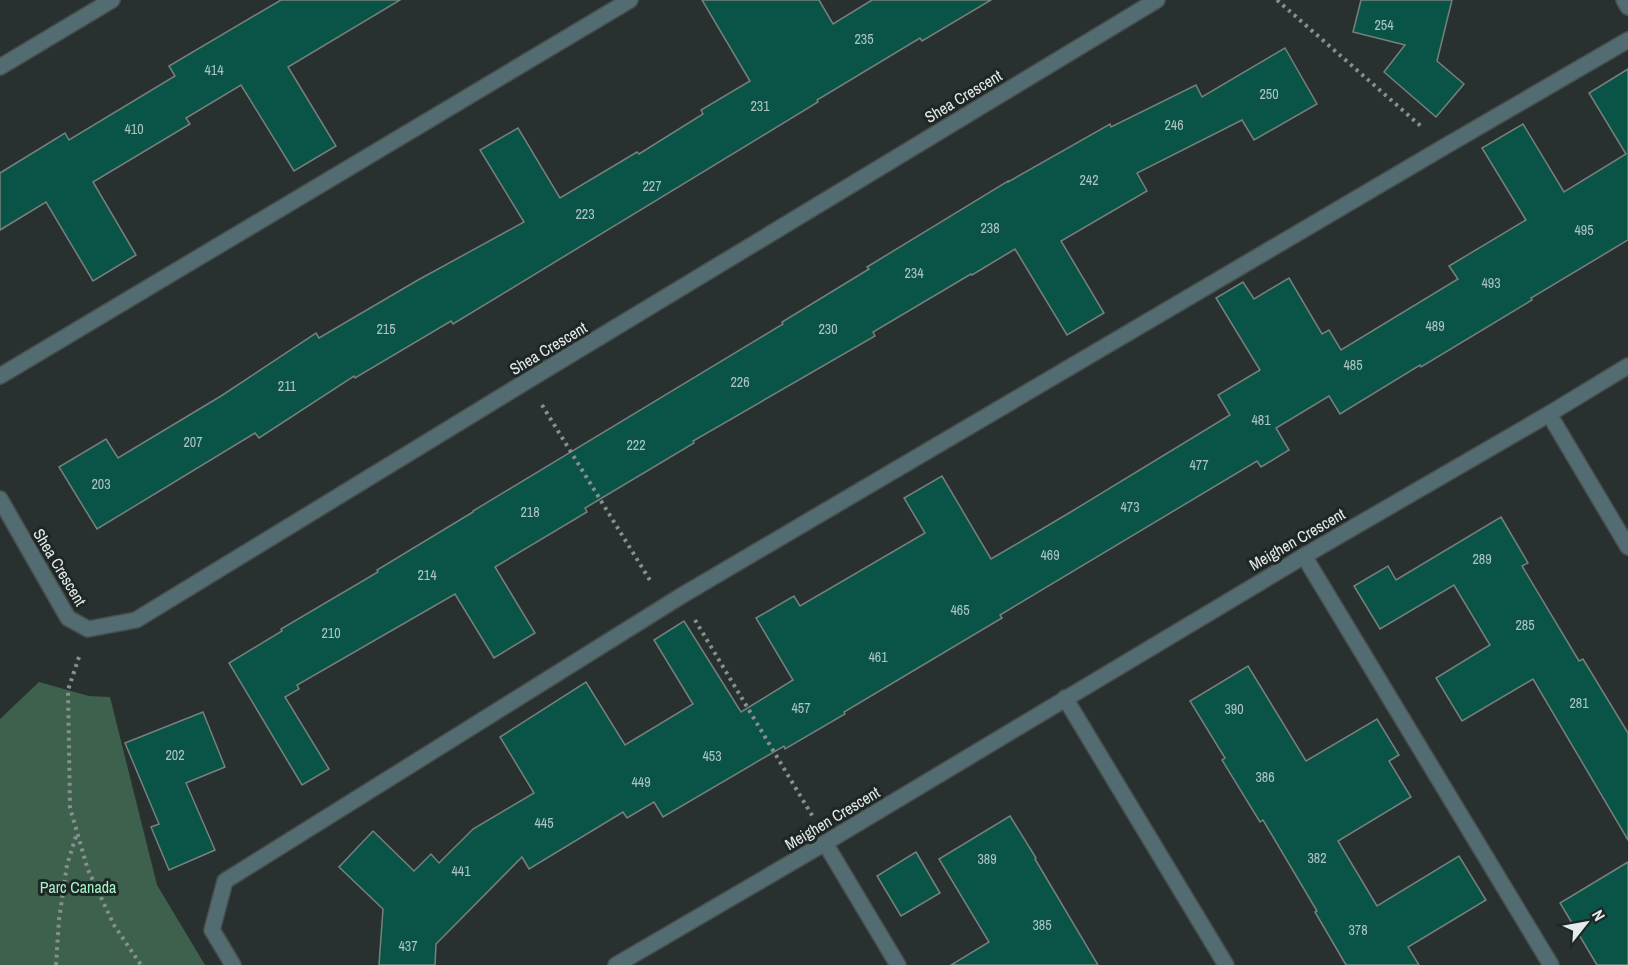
<svg xmlns="http://www.w3.org/2000/svg" width="1628" height="965" viewBox="0 0 1628 965" font-family="'Archivo Narrow',sans-serif">
<style>
.green{fill:#3e614d}
.building{fill:#0a5447;stroke:#78807e;stroke-width:1.5}
.lines{fill:none;stroke-linecap:round;stroke-linejoin:round}
.minor-casing{stroke:#474e4e;stroke-width:18}
.path{stroke:#898f8f;stroke-width:4;stroke-dasharray:3 4.5;stroke-linecap:butt}
.minor{stroke:#526c72;stroke-width:15}
.labels{text-anchor:middle;stroke-width:6;stroke-linejoin:round;paint-order:stroke}
.number-label{font-size:14px;fill:#aec4c1}
.street-label{font-size:16px;fill:#e5eaea;stroke:#1f2626}
.park-label{font-size:16px;fill:#a4f4c6;stroke:#1f2626}
</style>
<rect width="100%" height="100%" fill="#293030"/>
<path class="green" d="M 39,682 L 89,696 L 110,697 L 157,885 L 205,965 L 0,965 L 0,719 Z"/>
<g class="building">
<path d="M 281,0 L 400,0 L 288,67 L 336,146 L 294,171 L 241,85 L 186,118 L 190,124 L 93,182 L 136,255 L 93,281 L 46,202 L 0,230 L 0,173 L 65,133 L 69,140 L 175,76 L 169,66 Z"/>
<path d="M 702,0 L 819,0 L 833,24 L 872,0 L 991,0 L 922,41 L 920,38 L 817,100 L 818,102 L 453,324 L 451,321 L 355,378 L 354,376 L 259,438 L 255,433 L 97,529 L 59,467 L 106,439 L 118,458 L 221,396 L 316,333 L 319,338 L 418,280 L 524,222 L 480,150 L 518,128 L 560,198 L 637,152 L 639,154 L 703,114 L 701,110 L 750,81 Z"/>
<path d="M 1361,0 L 1452,0 L 1437,61 L 1464,84 L 1436,117 L 1384,72 L 1405,45 L 1353,32 Z"/>
<path d="M 1285,48 L 1317,104 L 1254,140 L 1242,120 L 1137,173 L 1147,191 L 1061,241 L 1104,313 L 1067,335 L 1015,249 L 972,275 L 971,274 L 873,332 L 875,336 L 693,441 L 694,443 L 585,508 L 587,512 L 495,567 L 535,633 L 494,658 L 455,594 L 297,685 L 299,689 L 285,697 L 329,769 L 302,785 L 229,663 L 282,631 L 281,629 L 378,572 L 377,570 L 473,512 L 473,511 L 783,324 L 782,322 L 869,269 L 867,267 L 1008,181 L 1008,182 L 1110,124 L 1111,127 L 1196,85 L 1202,97 Z"/>
<path d="M 1628,69 L 1628,240 L 1531,298 L 1532,300 L 1421,367 L 1420,365 L 1340,414 L 1329,396 L 1276,428 L 1289,450 L 1261,467 L 1257,461 L 1000,615 L 1002,618 L 844,712 L 845,714 L 785,749 L 784,746 L 663,817 L 654,802 L 627,818 L 623,812 L 529,869 L 522,857 L 436,944 L 435,965 L 379,965 L 383,909 L 339,867 L 373,831 L 414,871 L 431,854 L 439,863 L 473,829 L 534,793 L 500,737 L 586,682 L 625,745 L 693,704 L 654,640 L 684,621 L 741,712 L 793,680 L 756,618 L 794,596 L 800,606 L 925,533 L 904,498 L 942,476 L 991,559 L 1069,513 L 1230,415 L 1218,395 L 1260,370 L 1216,298 L 1243,282 L 1254,299 L 1289,278 L 1322,334 L 1329,330 L 1341,350 L 1458,279 L 1449,266 L 1526,220 L 1482,148 L 1523,124 L 1564,192 L 1626,154 L 1589,93 Z"/>
<path d="M 1501,517 L 1528,563 L 1522,566 L 1579,661 L 1583,659 L 1628,733 L 1628,840 L 1533,679 L 1462,721 L 1436,678 L 1490,645 L 1454,585 L 1380,629 L 1354,586 L 1388,566 L 1396,580 Z"/>
<path d="M 1248,666 L 1306,761 L 1377,719 L 1399,755 L 1389,761 L 1411,797 L 1338,841 L 1377,906 L 1459,856 L 1486,900 L 1408,947 L 1419,965 L 1346,965 L 1315,912 L 1317,911 L 1263,820 L 1260,822 L 1222,760 L 1225,758 L 1190,701 Z"/>
<path d="M 203,712 L 225,767 L 186,783 L 215,850 L 169,870 L 151,827 L 159,824 L 125,743 Z"/>
<path d="M 1010,816 L 1036,858 L 1035,859 L 1098,965 L 951,965 L 989,942 L 939,859 Z"/>
<path d="M 916,852 L 940,893 L 901,916 L 877,876 Z"/>
<path d="M 1628,862 L 1628,965 L 1597,965 L 1560,903 Z"/>
</g>
<g class="lines">
<g class="minor-casing">
<g id="minor">
<path d="M 1624,0 L 1628,7"/>
<path d="M 0,67 L 112,0"/>
<path d="M 0,376 L 630,0"/>
<path d="M 1549,414 L 1628,547"/>
<path d="M 0,499 L 68,618 L 88,629 L 136,620 L 527,381 L 1157,0"/>
<path d="M 1304,556 L 1551,965"/>
<path d="M 1065,698 L 1226,965"/>
<path d="M 825,843 L 898,965"/>
<path d="M 233,965 L 212,930 L 225,881 L 681,596 L 1444,147 L 1628,40"/>
<path d="M 616,965 L 825,843 L 1304,556 L 1549,414 L 1628,366"/>
</g>
</g>
<g class="path">
<path d="M 1277,0 L 1423,128"/>
<path d="M 542,405 L 651,582"/>
<path d="M 695,620 L 813,817"/>
<path d="M 79,657 L 68,690 L 70,808 L 88,870 L 114,925 L 141,965"/>
<path d="M 56,965 L 59,920 L 67,865 L 77,833"/>
</g>
<use href="#minor" class="minor"/>
</g>
<g class="labels">
<g class="number-label">
<text x="1384" y="30">254</text>
<text x="864" y="44">235</text>
<text x="214" y="75">414</text>
<text x="1269" y="99">250</text>
<text x="760" y="111">231</text>
<text x="1174" y="130">246</text>
<text x="134" y="134">410</text>
<text x="1089" y="185">242</text>
<text x="652" y="191">227</text>
<text x="585" y="219">223</text>
<text x="990" y="233">238</text>
<text x="1584" y="235">495</text>
<text x="914" y="278">234</text>
<text x="1491" y="288">493</text>
<text x="1435" y="331">489</text>
<text x="386" y="334">215</text>
<text x="828" y="334">230</text>
<text x="1353" y="370">485</text>
<text x="740" y="387">226</text>
<text x="287" y="391">211</text>
<text x="1261" y="425">481</text>
<text x="193" y="447">207</text>
<text x="636" y="450">222</text>
<text x="1199" y="470">477</text>
<text x="101" y="489">203</text>
<text x="1130" y="512">473</text>
<text x="530" y="517">218</text>
<text x="1050" y="560">469</text>
<text x="1482" y="564">289</text>
<text x="427" y="580">214</text>
<text x="960" y="615">465</text>
<text x="1525" y="630">285</text>
<text x="331" y="638">210</text>
<text x="878" y="662">461</text>
<text x="1579" y="708">281</text>
<text x="801" y="713">457</text>
<text x="1234" y="714">390</text>
<text x="175" y="760">202</text>
<text x="712" y="761">453</text>
<text x="1265" y="782">386</text>
<text x="641" y="787">449</text>
<text x="544" y="828">445</text>
<text x="1317" y="863">382</text>
<text x="987" y="864">389</text>
<text x="461" y="876">441</text>
<text x="1042" y="930">385</text>
<text x="1358" y="935">378</text>
<text x="408" y="951">437</text>
</g>
<g class="street-label">
<text transform="translate(963 96) rotate(-31)" y="6">Shea Crescent</text>
<text transform="translate(548 348) rotate(-31)" y="6">Shea Crescent</text>
<text transform="translate(1297 539) rotate(-30)" y="6">Meighen Crescent</text>
<text transform="translate(60 567) rotate(59)" y="6">Shea Crescent</text>
<text transform="translate(832 818) rotate(-31)" y="6">Meighen Crescent</text>
</g>
<g class="park-label">
<text x="78" y="893">Parc Canada</text>
</g>
</g>
<g transform="translate(1586 923) rotate(59)" stroke="#1f2626" stroke-width="4.5" paint-order="stroke">
<path d="M0-4.5L10 22L0 15L-10 22Z" fill="#e5eaea"/>
<text y="-9" font-size="16" font-weight="bold" text-anchor="middle" fill="#e5eaea">N</text>
</g>
</svg>
